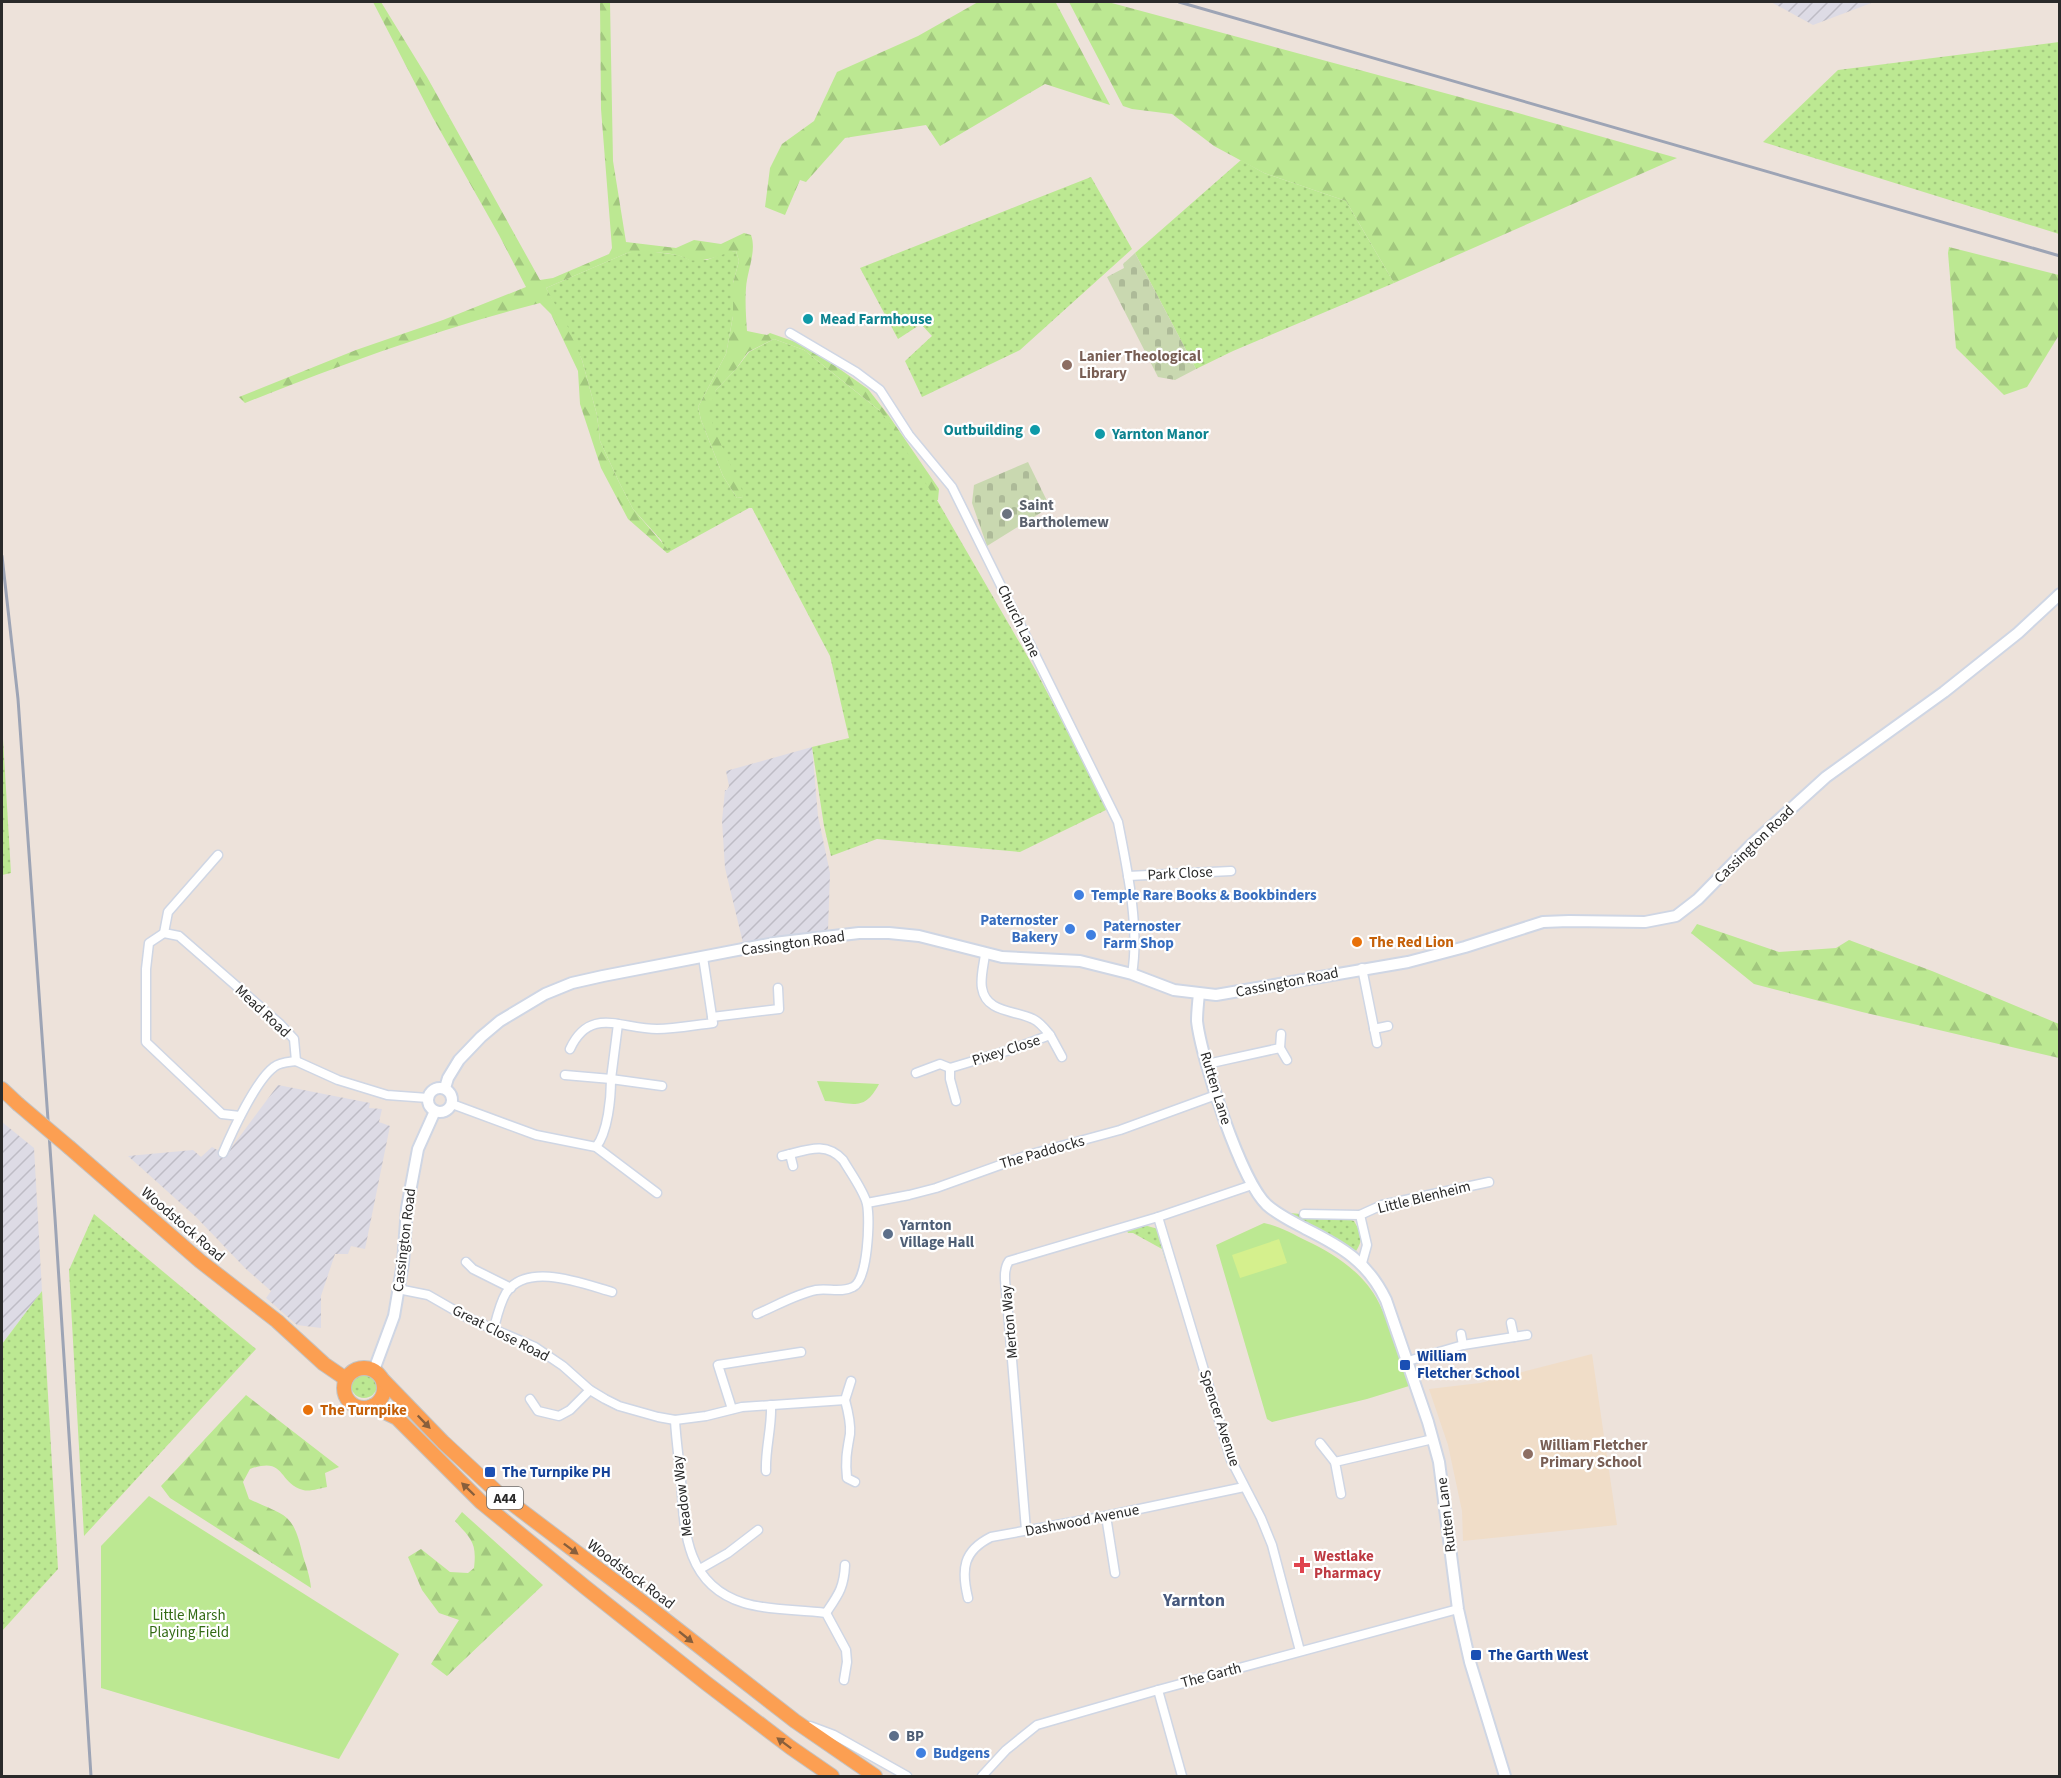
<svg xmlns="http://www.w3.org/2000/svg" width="2061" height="1778" viewBox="0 0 2061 1778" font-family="'Source Sans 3',sans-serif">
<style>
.industrial{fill:url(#industrial-furrows)}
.education{fill:#f0ddc8}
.grass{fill:url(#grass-dots)}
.forest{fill:url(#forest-firs)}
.cemetery{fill:url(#cemetery-stones)}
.park{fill:#bce892}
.pitch{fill:#d5f08d}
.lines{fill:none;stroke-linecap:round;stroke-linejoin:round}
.minor-casing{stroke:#cfd6e4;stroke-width:11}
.tertiary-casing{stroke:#cfd6e4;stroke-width:14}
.trunk-casing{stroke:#c3c3c3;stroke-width:16}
.minor{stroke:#fff;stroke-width:8}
.tertiary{stroke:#fff;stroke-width:10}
.trunk{stroke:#fc9f52;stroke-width:14}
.rail{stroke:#9da4b5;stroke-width:3}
.trunk-bridge-casing{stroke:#c3c3c3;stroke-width:16;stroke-linecap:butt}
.trunk-bridge{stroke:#fc9f52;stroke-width:14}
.oneway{fill:#885f3c}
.culture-dot{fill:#0f9aa8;stroke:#fff;stroke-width:2}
.education-dot{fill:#8d6e63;stroke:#fff;stroke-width:2}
.worship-dot{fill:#6b7280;stroke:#fff;stroke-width:2}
.shop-dot{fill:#3f7fe0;stroke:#fff;stroke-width:2}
.food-dot{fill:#e8710a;stroke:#fff;stroke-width:2}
.service-dot{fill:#5c6f8a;stroke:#fff;stroke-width:2}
.transit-dot{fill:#1a4fb4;stroke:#fff;stroke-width:2}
.health-dot{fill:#e0444e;stroke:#fff;stroke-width:2}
.labels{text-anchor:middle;stroke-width:4.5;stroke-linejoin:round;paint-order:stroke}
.shield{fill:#fff;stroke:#6a6a6a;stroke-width:1.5}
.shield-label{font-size:14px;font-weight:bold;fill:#2a2a2a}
.culture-label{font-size:15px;font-weight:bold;fill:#0d838f;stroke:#fff;text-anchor:start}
.education-label{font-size:15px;font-weight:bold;fill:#785e54;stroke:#fff;text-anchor:start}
.worship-label{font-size:15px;font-weight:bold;fill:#5b616d;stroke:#fff;text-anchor:start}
.street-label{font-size:15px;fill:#2a2a2a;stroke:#fff}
.shop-label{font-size:15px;font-weight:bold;fill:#366cbe;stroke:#fff;text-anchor:start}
.food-label{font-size:15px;font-weight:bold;fill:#c56008;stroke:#fff;text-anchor:start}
.service-label{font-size:15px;font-weight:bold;fill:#4e5e75;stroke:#fff;text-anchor:start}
.transit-label{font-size:15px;font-weight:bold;fill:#164399;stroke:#fff;text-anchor:start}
.health-label{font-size:15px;font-weight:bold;fill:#be3a42;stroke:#fff;text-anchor:start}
.park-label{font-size:15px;fill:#336b15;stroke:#fff}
.quarter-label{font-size:18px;font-weight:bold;fill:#47597d;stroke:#fff}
</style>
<defs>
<pattern id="industrial-furrows" width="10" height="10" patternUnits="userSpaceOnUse" patternTransform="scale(1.5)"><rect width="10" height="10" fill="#dddbe5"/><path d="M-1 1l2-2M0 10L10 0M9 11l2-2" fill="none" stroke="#bebcc5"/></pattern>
<pattern id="grass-dots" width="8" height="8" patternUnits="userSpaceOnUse" patternTransform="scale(1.5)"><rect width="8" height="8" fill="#bce892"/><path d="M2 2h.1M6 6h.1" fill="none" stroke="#a2c77e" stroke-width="1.8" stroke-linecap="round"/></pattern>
<pattern id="forest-firs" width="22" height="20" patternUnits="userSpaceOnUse" patternTransform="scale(1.5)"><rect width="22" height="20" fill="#bce892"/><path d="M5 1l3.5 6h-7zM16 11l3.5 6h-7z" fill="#a2c77e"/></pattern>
<pattern id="cemetery-stones" width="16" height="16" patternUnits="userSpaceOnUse" patternTransform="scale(1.5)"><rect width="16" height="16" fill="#c9d8b0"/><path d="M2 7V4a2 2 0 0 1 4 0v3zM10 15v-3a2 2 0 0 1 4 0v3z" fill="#adba98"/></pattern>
</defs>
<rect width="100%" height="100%" fill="#ede2da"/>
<g class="industrial">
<path d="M 1771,2 L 1874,2 L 1813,25 Z"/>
<path d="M 812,747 L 818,816 L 830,873 L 828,930 L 743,943 L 725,868 L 722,821 L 725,790 L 727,790 L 729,786 L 726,771 Z"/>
<path d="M 278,1085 L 370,1103 L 369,1108 L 382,1109 L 379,1122 L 390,1126 L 365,1249 L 351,1246 L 348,1254 L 335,1254 L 321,1296 L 321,1328 L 297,1325 L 266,1298 L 271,1291 L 246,1269 L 196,1217 L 128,1156 L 193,1150 L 201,1157 L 212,1147 L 226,1155 Z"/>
<path d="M 2,1122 L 34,1148 L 42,1291 L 2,1344 Z"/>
</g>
<path class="education" d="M 1592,1354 L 1617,1525 L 1463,1541 L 1462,1511 L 1448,1445 L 1429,1389 L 1480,1383 Z"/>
<g class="grass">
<path d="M 2059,42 L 2059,234 L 1763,142 L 1838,70 Z"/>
<path d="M 1241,160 L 1264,173 L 1346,201 L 1394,283 L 1233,351 L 1196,369 L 1135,253 Z"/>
<path d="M 1091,177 L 1132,249 L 1020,350 L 922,397 L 905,361 L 932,336 L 921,324 L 898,339 L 860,268 Z"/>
<path d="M 640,250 L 678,255 L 690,260 L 707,260 L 724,253 L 736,251 L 739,261 L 733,283 L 733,316 L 726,354 L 698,407 L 701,420 L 723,476 L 737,498 L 743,497 L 703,413 L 716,390 L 736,369 L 749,352 L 774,339 L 804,350 L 890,419 L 1036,671 L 1108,809 L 1020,852 L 877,839 L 831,856 L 824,826 L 812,747 L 849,738 L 830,656 L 752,508 L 749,508 L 667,553 L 661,540 L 633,509 L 619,482 L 600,441 L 597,415 L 582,360 L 546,288 L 627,253 Z"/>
<path d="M 2,722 L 11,873 L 2,875 Z"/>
<path d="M 1290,1213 L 1344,1218 L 1354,1221 C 1361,1233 1364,1239 1356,1251 Z"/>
<path d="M 94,1214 L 256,1349 L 84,1536 L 69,1270 Z"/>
<path d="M 1144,1225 L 1158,1229 L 1168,1261 L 1166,1262 L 1162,1249 L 1133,1233 L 1128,1233 L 1127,1231 Z"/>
<path d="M 42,1291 L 58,1569 L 2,1631 L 2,1344 Z"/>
<circle cx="364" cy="1385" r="13"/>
</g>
<g class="forest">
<path d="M 373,2 L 381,2 L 427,77 L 540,280 L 553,278 L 609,254 L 612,248 L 601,109 L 600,2 L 610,2 L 613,161 L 626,242 L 676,248 L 694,240 L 721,244 L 744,233 L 751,235 C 757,251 747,271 746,288 C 745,302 746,317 747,331 L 767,335 L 770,333 L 807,346 L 868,389 L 889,416 L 939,489 L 938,500 L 936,500 L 890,424 L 879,410 L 804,350 L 774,339 L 748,352 L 736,369 L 716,390 L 709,411 L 714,429 L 742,490 L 743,497 L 737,498 L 723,476 L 701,420 L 698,407 L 726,354 L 733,316 L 733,283 L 739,261 L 736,251 C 721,254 705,263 689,260 C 686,259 683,257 680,256 C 668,252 640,251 627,253 L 546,288 L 569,329 L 582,360 L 597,415 L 600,441 L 619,482 L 633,509 L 670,552 L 667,553 L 628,519 L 601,468 L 580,404 L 578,371 L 551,314 L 540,303 C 439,329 342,364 245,403 L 239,397 L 356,350 L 443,320 L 526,287 L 499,235 L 433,118 Z"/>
<path d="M 978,2 L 1056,3 L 1110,105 L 1045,84 L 940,146 L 926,125 L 845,138 L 806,182 L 800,180 L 785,215 L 765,207 L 770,168 L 782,144 L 814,121 L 837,72 L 918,36 Z"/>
<path d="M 1069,2 L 1108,2 L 1511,111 L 1677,158 L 1394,283 L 1346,201 L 1264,173 L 1214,146 L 1172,114 L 1132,109 L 1123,106 Z"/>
<path d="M 1949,247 L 2059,275 L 2059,335 L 2027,387 L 2004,395 L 1956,348 L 1948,253 Z"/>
<path d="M 1697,924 L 1779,952 L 1836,948 L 1849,940 L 1932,971 L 2059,1024 L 2059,1058 L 1862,1012 L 1754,984 L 1691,933 Z"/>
<path d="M 246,1395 L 339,1467 L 325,1473 L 327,1487 C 320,1488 310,1492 303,1490 C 277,1482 286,1456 250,1469 L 243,1482 L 249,1499 C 287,1517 293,1512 303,1556 C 306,1566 310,1576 311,1588 L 170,1498 L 161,1486 Z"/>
<path d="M 462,1512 L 543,1585 L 447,1676 L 431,1664 L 459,1620 L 439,1613 L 422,1590 L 408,1557 L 421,1549 L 450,1572 L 468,1573 L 474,1568 C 477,1542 471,1539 455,1521 Z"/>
</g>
<g class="cemetery">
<path d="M 1135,253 L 1196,369 L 1175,380 L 1158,377 L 1107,277 L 1124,268 L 1123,264 Z"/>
<path d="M 1028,462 L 1050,507 L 987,546 L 972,503 L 974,485 Z"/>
</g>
<g class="park">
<path d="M 817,1081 L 879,1084 C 864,1112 854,1103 825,1101 Z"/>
<path d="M 1264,1223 C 1279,1226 1293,1234 1307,1241 C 1335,1254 1365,1274 1379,1303 C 1392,1328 1399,1360 1409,1386 L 1367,1399 L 1272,1422 L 1267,1419 L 1216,1245 Z"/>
<path d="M 149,1496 L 399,1654 L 339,1759 L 101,1688 L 101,1546 Z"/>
</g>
<path class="pitch" d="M 1279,1239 L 1287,1263 L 1240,1278 L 1232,1255 Z"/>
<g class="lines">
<g class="minor-casing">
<g id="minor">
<path d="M 790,333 L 856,372 L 880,390 L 909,435 L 952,487 L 1118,822 C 1127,868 1140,928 1132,974"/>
<path d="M 218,855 L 168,912 L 164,933 L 149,943 L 146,969 L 146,1042 L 222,1114 L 240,1116"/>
<path d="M 1128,876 L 1231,871"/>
<path d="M 164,933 L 179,936 L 280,1024 L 294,1039 L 296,1061"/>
<path d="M 1362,968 L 1377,1043"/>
<path d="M 712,1017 L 779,1009 L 778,988"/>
<path d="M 1374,1029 L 1388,1026"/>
<path d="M 1050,1035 L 1062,1057"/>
<path d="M 1280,1048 L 1287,1060"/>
<path d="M 570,1049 C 590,1006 621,1029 657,1029 C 675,1029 695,1025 713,1023 L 703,957"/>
<path d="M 296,1061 L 338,1080 L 387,1095 L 428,1098"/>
<path d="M 1207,1064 L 1280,1048 L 1281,1034"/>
<path d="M 950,1068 L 950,1079 L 956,1101"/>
<path d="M 916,1073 L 940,1064 L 950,1068 L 1010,1050 L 1050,1035 C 1045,1029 1040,1022 1033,1019 C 1015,1010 986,1013 982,988 C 980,978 984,964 985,954"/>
<path d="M 565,1075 L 611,1079 L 618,1024"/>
<path d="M 452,1104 L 536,1135 L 596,1147 L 657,1193"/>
<path d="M 596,1147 C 608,1132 611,1098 611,1079 L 662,1086"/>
<path d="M 223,1153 C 232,1132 256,1080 274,1067 C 280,1062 289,1062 296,1061"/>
<path d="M 790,1154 L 793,1166"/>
<path d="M 867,1203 L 909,1195 L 936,1188 L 1028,1155 L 1120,1130 L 1216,1095"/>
<path d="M 1304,1214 L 1360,1215 L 1367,1245 L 1362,1263"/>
<path d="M 1360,1215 L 1382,1205 L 1489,1182"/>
<path d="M 1158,1217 L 1231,1460 L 1261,1518 L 1272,1545 L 1300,1651"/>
<path d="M 466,1262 L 473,1269 L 511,1288"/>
<path d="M 398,1289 L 428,1295 L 468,1318 L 535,1347 L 563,1366 L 590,1390 L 605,1399 L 619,1406 L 658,1417 L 675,1420 L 706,1416 L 742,1407 L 845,1400 L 851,1381"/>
<path d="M 757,1314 C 776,1306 796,1294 816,1290 C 828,1288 842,1293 853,1287 C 868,1280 870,1220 867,1204 C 864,1191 850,1172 843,1160 C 825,1140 805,1151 782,1156"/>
<path d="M 1511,1323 L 1514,1337"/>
<path d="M 494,1328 C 497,1316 500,1303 506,1293 C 527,1261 584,1284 612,1292"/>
<path d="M 1461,1334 L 1463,1345"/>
<path d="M 1408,1361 L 1463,1345 L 1527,1335"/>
<path d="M 530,1399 L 538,1411 L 559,1416 L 570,1410 L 590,1390"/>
<path d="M 845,1400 C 848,1411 851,1423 850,1434 C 847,1451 845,1460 847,1478 L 855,1482"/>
<path d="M 732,1409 L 718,1365 L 801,1352"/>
<path d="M 675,1420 C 676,1440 679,1459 681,1479 C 684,1530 685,1585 744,1603 C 770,1611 799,1609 826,1613 L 846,1650 L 847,1662 L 844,1680"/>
<path d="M 1320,1443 L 1335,1462"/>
<path d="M 766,1471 C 765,1449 772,1428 771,1405"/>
<path d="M 1341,1494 L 1335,1462 L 1433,1439"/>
<path d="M 1106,1516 L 1115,1573"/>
<path d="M 1026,1530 L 1007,1299 C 1006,1287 1002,1271 1009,1261 L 1158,1217 L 1252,1185"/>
<path d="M 700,1569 L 728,1553 L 758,1530"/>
<path d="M 968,1598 C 961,1569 963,1551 991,1537 L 1106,1516 L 1244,1487"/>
<path d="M 826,1613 C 838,1595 844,1588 845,1565"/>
<path d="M 1158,1690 L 1182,1776"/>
<path d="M 810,1726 L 834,1735 L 907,1776"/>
<path d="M 982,1776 L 1006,1750 L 1037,1725 L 1158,1690 L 1458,1609"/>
</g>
</g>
<g class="tertiary-casing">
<g id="tertiary">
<path d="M 1199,994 C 1198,1003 1197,1012 1197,1021 C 1201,1058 1241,1181 1267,1205 C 1278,1215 1293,1222 1306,1229 C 1342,1247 1368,1262 1386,1300 L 1428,1422 L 1439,1462 L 1458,1609 L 1470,1662 L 1505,1776"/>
<circle cx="440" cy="1100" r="12"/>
<path d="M 445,1088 L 448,1078 L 459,1060 L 481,1037 L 500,1021 L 545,994 L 572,983 L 603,976 L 774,943 L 859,933 L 889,933 L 919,936 L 1002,957 L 1080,961 L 1132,974 L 1174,990 L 1216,995 L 1408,962 L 1465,947 L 1543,922 L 1569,921 L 1645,922 L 1676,916 L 1698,899 L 1750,846 L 1826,777 L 1944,692 L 2018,633 L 2060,594"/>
<path d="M 374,1370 L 394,1316 L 403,1263 L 407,1208 L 418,1149 L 435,1111"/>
</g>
</g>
<g class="trunk-casing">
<g id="trunk">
<path d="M 2,1089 L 18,1104"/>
<path d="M 70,1148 L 200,1261 L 277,1321 L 324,1364 L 346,1379"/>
<circle cx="364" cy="1388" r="20"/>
<path d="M 383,1380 L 443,1442 L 498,1493 L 641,1601 L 795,1721 L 875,1776"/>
<path d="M 372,1406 L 397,1418 L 481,1502 L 585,1587 L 706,1683 L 790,1747 L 832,1776"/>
</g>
</g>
<use href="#minor" class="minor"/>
<use href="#tertiary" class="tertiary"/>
<use href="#trunk" class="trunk"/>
<g class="rail">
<path d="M 1179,2 L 2060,256"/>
<path d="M 2,556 L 18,699 L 55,1218 L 91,1776"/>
</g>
<g class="trunk-bridge-casing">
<path id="trunk-bridge" d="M 18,1104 L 70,1148"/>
</g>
<use href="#trunk-bridge" class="trunk-bridge"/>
</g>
<defs><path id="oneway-solid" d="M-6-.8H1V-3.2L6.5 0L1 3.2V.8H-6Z" transform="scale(1.5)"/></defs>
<g class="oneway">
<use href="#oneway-solid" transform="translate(424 1422) rotate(46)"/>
<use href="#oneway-solid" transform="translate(468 1489) rotate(-136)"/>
<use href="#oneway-solid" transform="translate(571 1549) rotate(37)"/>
<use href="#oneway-solid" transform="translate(686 1637) rotate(39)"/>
<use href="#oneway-solid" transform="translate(784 1743) rotate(-143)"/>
</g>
<g class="culture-dot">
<circle cx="808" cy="319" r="6"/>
<circle cx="1035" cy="430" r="6"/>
<circle cx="1100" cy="434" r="6"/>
</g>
<g class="education-dot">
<circle cx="1067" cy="365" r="6"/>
<circle cx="1528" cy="1454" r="6"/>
</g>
<circle class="worship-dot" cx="1007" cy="514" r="6"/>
<g class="shop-dot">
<circle cx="1079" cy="895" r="6"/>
<circle cx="1070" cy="929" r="6"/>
<circle cx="1091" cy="935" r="6"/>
<circle cx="921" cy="1753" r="6"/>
</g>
<g class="food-dot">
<circle cx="1357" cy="942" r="6"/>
<circle cx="308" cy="1410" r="6"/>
</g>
<g class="service-dot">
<circle cx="888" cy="1234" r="6"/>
<circle cx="894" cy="1736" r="6"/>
</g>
<g class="transit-dot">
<rect x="1399" y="1359" width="12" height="12" rx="3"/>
<rect x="484" y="1466" width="12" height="12" rx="3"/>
<rect x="1470" y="1649" width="12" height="12" rx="3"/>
</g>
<path class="health-dot" d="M1299 1556h6v6h6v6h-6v6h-6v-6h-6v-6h6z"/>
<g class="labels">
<rect class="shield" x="487" y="1487" width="36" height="22" rx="4.5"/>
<g class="shield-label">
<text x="505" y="1503">A44</text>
</g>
<g class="culture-label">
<text x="820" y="324">Mead Farmhouse</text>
<text x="1023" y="435" text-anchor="end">Outbuilding</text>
<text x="1112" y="439">Yarnton Manor</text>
</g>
<g class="education-label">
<text x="1079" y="361">Lanier Theological<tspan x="1079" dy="17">Library</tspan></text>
<text x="1540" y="1450">William Fletcher<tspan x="1540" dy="17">Primary School</tspan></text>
</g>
<g class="worship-label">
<text x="1019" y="510">Saint<tspan x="1019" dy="17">Bartholemew</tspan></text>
</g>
<g class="street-label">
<text transform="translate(1019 621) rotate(64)" y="5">Church Lane</text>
<text transform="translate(1754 844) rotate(-44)" y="5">Cassington Road</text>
<text transform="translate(1180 873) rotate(-3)" y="5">Park Close</text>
<text transform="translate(793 943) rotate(-8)" y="5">Cassington Road</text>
<text transform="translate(1287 982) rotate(-11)" y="5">Cassington Road</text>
<text transform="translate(263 1011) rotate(43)" y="5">Mead Road</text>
<text transform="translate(1006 1050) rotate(-18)" y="5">Pixey Close</text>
<text transform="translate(1216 1088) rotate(73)" y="5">Rutten Lane</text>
<text transform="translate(1042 1152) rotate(-16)" y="5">The Paddocks</text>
<text transform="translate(1424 1197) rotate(-14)" y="5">Little Blenheim</text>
<text transform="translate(183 1224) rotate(41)" y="5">Woodstock Road</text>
<text transform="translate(404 1240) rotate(-83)" y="5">Cassington Road</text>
<text transform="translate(1009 1322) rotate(-95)" y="5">Merton Way</text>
<text transform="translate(501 1333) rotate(27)" y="5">Great Close Road</text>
<text transform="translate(1220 1418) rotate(72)" y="5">Spencer Avenue</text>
<text transform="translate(682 1496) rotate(-97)" y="5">Meadow Way</text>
<text transform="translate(1446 1515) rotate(-97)" y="5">Rutten Lane</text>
<text transform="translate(1082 1520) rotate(-11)" y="5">Dashwood Avenue</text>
<text transform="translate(631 1574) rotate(37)" y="5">Woodstock Road</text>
<text transform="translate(1211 1675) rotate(-15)" y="5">The Garth</text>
</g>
<g class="shop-label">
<text x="1091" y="900">Temple Rare Books &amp; Bookbinders</text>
<text x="1058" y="925" text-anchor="end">Paternoster<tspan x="1058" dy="17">Bakery</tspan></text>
<text x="1103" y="931">Paternoster<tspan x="1103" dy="17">Farm Shop</tspan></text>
<text x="933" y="1758">Budgens</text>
</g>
<g class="food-label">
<text x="1369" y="947">The Red Lion</text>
<text x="320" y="1415">The Turnpike</text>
</g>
<g class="service-label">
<text x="900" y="1230">Yarnton<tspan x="900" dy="17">Village Hall</tspan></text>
<text x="906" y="1741">BP</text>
</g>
<g class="transit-label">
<text x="1417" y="1361">William<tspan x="1417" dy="17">Fletcher School</tspan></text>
<text x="502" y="1477">The Turnpike PH</text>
<text x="1488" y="1660">The Garth West</text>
</g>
<g class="health-label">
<text x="1314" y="1561">Westlake<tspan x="1314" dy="17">Pharmacy</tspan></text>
</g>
<g class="park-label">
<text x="189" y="1620">Little Marsh<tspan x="189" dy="17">Playing Field</tspan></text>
</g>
<g class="quarter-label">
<text x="1194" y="1606">Yarnton</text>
</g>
</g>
<rect width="2061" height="1778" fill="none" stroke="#2a2a2a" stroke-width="6"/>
</svg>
